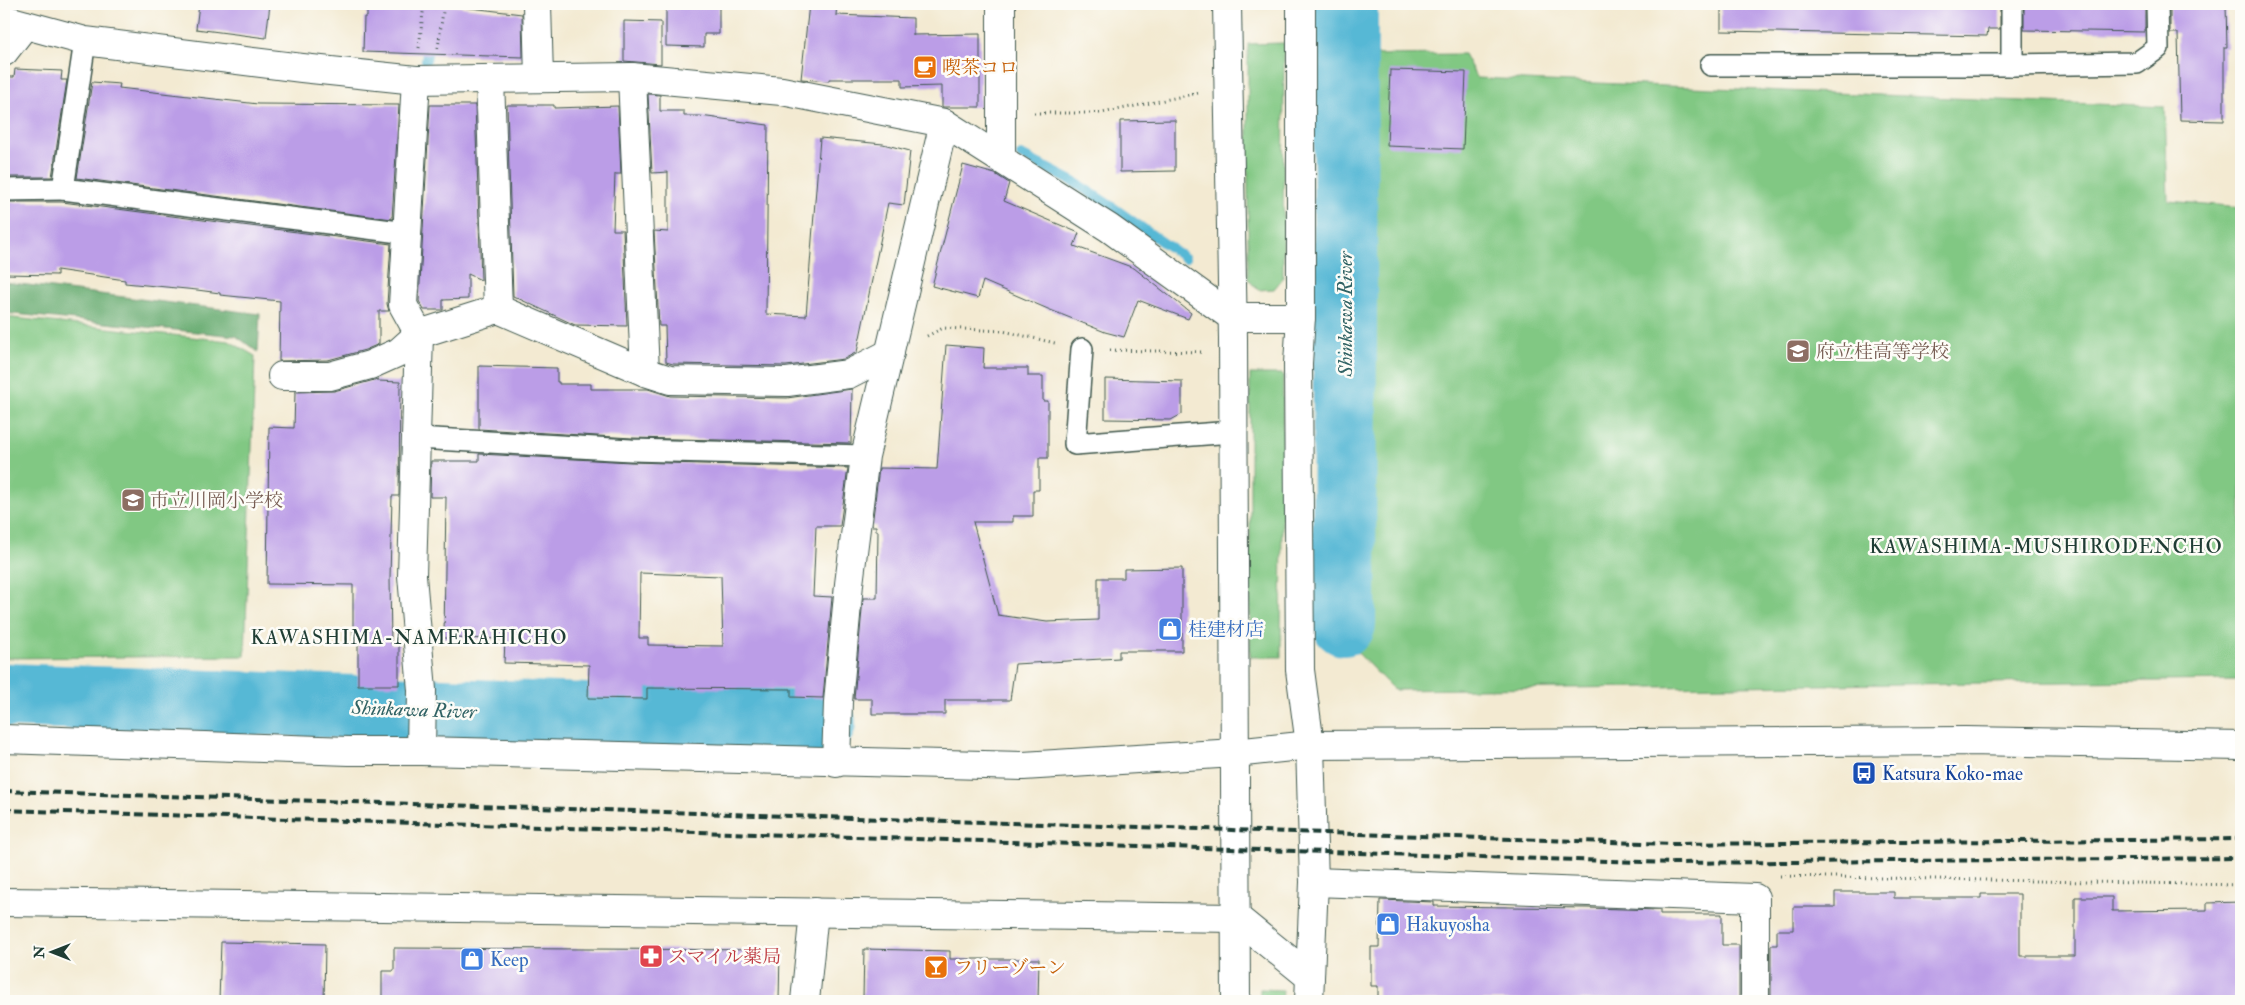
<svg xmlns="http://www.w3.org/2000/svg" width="2245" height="1005" viewBox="0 0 2245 1005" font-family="'IM FELL Double Pica','Noto Serif JP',serif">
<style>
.green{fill:#81c883;stroke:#50825c}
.forest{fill:#68ac71;stroke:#447452}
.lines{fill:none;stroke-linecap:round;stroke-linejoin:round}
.stream{stroke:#56b8d5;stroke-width:10}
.river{stroke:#56b8d5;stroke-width:64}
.building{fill:#bb9de7;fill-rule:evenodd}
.lane-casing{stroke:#3f574c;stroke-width:24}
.street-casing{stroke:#3f574c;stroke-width:30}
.secondary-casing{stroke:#3f574c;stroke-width:30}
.path{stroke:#3f574c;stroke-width:3;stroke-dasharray:1 4;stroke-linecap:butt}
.lane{stroke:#fff;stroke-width:21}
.street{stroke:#fff;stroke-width:28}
.secondary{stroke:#fff;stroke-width:28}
.rail{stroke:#1f3d34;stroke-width:4;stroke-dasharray:8 4;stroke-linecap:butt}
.labels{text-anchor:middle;stroke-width:5;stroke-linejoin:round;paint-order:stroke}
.food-label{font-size:19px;fill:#c56008;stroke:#fdfcf7;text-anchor:start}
.education-label{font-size:19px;fill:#785e54;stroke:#fdfcf7;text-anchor:start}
.shop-label{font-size:19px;fill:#366cbe;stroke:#fdfcf7;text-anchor:start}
.transit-label{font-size:19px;fill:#164399;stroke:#fdfcf7;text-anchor:start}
.health-label{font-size:19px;fill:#be3a42;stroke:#fdfcf7;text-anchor:start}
.water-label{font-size:20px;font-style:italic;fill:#306264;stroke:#fdfcf7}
.neighbourhood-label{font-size:20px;letter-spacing:1px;fill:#1f3d34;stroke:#fdfcf7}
</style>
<rect width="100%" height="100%" fill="#fdfcf7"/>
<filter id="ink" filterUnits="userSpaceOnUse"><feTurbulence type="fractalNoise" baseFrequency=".02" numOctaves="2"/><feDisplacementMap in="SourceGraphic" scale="10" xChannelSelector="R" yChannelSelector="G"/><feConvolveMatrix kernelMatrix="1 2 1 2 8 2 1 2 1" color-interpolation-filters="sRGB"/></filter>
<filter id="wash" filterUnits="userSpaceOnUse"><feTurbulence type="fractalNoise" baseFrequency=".0096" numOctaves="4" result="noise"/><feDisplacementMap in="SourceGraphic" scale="20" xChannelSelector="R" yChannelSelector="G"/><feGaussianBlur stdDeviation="1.12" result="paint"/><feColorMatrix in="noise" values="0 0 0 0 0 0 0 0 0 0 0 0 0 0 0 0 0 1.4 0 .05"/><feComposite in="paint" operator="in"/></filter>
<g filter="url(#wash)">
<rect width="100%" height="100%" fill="#f3ead2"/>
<g class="green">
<path d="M 1284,43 L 1283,278 L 1274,289 L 1258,290 L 1248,279 L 1248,44 Z"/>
<path d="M 1464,54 L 1477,78 L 2165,107 L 2168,201 L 2241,207 L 2241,680 L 1394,690 L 1352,647 L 1358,55 Z"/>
<path d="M 4,317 L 229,341 L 255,356 L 245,656 L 4,658 Z"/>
<path d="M 1250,374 L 1283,374 L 1281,657 L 1250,657 Z"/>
<path d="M 1260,989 L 1283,990 L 1282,1001 L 1260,1001 Z"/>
</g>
<path class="forest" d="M 4,282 L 260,314 L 258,352 L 236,336 L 4,313 Z"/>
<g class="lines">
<g class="stream">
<path d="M 426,60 L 429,41"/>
<path d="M 1021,155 L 1074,182 L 1114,208 L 1185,258"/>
</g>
<g class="river">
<path d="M 1344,624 L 1346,4"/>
<path d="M 4,695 L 824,723"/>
</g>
</g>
<g id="blocks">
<g class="building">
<path d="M 199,4 L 270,4 L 266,38 L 196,29 Z"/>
<path d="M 367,4 L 436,4 L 522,14 L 523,57 L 363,52 L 364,17 L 367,17 Z"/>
<path d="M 666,4 L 719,4 L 719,34 L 704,34 L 704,47 L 666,46 Z"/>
<path d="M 809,4 L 837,4 L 836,15 L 913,18 L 913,35 L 980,34 L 980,107 L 942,107 L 942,86 L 902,87 L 902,79 L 829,79 L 829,81 L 801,79 Z"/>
<path d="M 1721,4 L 2000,4 L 2000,29 L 1988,29 L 1987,36 L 1721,31 Z"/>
<path d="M 2024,4 L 2145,4 L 2145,32 L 2024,30 Z"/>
<path d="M 2170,4 L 2226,4 L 2227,48 L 2224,48 L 2224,121 L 2180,120 L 2178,33 L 2170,33 Z"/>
<path d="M 624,21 L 661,22 L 661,64 L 624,61 Z"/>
<path d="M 15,69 L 62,71 L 61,80 L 67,80 L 52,177 L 6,177 L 7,148 L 4,148 L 4,77 L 14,77 Z"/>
<path d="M 1390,70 L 1466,72 L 1463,149 L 1387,146 Z"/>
<path d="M 92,82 L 120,84 L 119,88 L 258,104 L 399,105 L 392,219 L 77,178 Z"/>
<path d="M 648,94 L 660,95 L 660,111 L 684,111 L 684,116 L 700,116 L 768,125 L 766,314 L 806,316 L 820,138 L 883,144 L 910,151 L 904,205 L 888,203 L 857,352 L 844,359 L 786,366 L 673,364 L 666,362 L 665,326 L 659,326 L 654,231 L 668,232 L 668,172 L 652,173 Z"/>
<path d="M 430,105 L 475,105 L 481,280 L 468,274 L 468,299 L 443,300 L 443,310 L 424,310 L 419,301 Z"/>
<path d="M 507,105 L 554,105 L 554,108 L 618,106 L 621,174 L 615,174 L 613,230 L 623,230 L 627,326 L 575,325 L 513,296 Z"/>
<path d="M 1175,120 L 1175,171 L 1120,172 L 1120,121 Z"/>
<path d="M 963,165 L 995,174 L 1009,183 L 1004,201 L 1079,233 L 1074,246 L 1134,268 L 1191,313 L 1188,319 L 1138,300 L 1124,337 L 1105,332 L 1048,309 L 983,281 L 978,298 L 932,286 Z"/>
<path d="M 6,202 L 62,202 L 391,244 L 387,304 L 389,311 L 379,311 L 379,344 L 365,350 L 328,360 L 279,361 L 280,301 L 220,295 L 220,293 L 197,290 L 125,283 L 125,280 L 57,270 L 57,275 L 5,274 Z"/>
<path d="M 946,345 L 984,348 L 983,368 L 1028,368 L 1028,376 L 1043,376 L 1043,401 L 1048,401 L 1048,458 L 1039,458 L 1039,490 L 1033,490 L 1033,516 L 1013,516 L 1013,522 L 973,522 L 998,615 L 1047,622 L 1098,620 L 1098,578 L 1124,578 L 1124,569 L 1182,568 L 1182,651 L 1119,651 L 1119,658 L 1015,664 L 1010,700 L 945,700 L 945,714 L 872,714 L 872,699 L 854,699 L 863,598 L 877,598 L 878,531 L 876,531 L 876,526 L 872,526 L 879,468 L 937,469 Z"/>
<path d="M 479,366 L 557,368 L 557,382 L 559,382 L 559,384 L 591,384 L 591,389 L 648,389 L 670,396 L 787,398 L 852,389 L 851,443 L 632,438 L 479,429 Z"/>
<path d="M 378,379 L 378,381 L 400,382 L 399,496 L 392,496 L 390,578 L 391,644 L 399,644 L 399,685 L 358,685 L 358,635 L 353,635 L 353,585 L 267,584 L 269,427 L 294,428 L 295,392 L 334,391 Z"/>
<path d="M 1105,379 L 1182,381 L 1182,414 L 1171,420 L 1105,419 Z"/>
<path d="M 479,454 L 631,462 L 848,468 L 840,526 L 816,526 L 813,596 L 832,597 L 823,698 L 791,697 L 791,689 L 647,688 L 647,699 L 588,698 L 589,665 L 504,663 L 505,639 L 444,638 L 446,497 L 430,497 L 431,461 L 479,461 ZM 640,573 L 721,576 L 723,646 L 648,645 L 648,638 L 639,638 Z"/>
<path d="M 1835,892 L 1894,892 L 1894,898 L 1981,898 L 1981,894 L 2020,894 L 2020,956 L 2075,956 L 2075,897 L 2112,897 L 2112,911 L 2207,910 L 2207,903 L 2241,902 L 2241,1000 L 1771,1001 L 1771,945 L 1777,945 L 1777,930 L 1793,930 L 1793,907 L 1835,907 Z"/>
<path d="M 1380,900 L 1434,902 L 1434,906 L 1587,908 L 1660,910 L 1660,914 L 1722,914 L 1722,945 L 1739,945 L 1739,1001 L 1625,1001 L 1625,1000 L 1378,1001 L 1378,986 L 1371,986 L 1371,947 L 1379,947 Z"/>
<path d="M 221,942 L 325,944 L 324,1001 L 219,1001 Z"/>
<path d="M 394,948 L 780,950 L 779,1001 L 382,1001 L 382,971 L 394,971 Z"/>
<path d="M 864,949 L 950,951 L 950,959 L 1039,959 L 1038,1001 L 863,998 Z"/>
</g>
</g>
</g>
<g filter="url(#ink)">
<use href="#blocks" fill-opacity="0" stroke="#3f574c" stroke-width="1"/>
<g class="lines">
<g class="lane-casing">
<g id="lane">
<path d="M 2012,4 L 2012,65 L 2137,63 L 2158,48 L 2157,4"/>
<path d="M 85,41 L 63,189 L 407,233"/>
<path d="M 1711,65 L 2012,65"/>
<path d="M 4,190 L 63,189"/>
<path d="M 1082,349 L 1075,444 L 1232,432"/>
<path d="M 416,438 L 631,450 L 865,456"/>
</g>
</g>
<g class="street-casing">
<g id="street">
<path d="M 537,4 L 539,78"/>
<path d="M 4,19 L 85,41 L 302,68 L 416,80 L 632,77 L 782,91 L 944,123 L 1109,228 L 1232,317 L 1301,317"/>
<path d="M 4,52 L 25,25"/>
<path d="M 632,77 L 645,372"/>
<path d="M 490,79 L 498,309"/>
<path d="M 416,80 L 403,305 L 419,334 L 412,576 L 422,690 L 421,751"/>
<path d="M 1001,157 L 1001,4"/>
<path d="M 282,376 L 330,376 L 370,365 L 399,352 L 419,334 L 498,309 L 645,372 L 670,380 L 787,382 L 849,374 L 890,353"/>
<path d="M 836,763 L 838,702 L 849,584 L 865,456 L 944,123"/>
<path d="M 1314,882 L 1755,898 L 1755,1001"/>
<path d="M 805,1001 L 814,912"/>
</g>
</g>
<g class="secondary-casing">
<g id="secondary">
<path d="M 1227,4 L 1233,339 L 1236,1001"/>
<path d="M 1301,4 L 1301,317 L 1298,363 L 1300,670 L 1310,745 L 1314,882 L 1309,1001"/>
<path d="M 4,739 L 349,751 L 421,751 L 1023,766 L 1235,753 L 1310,745 L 1965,741 L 2241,746"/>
<path d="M 4,902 L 1237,918 L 1310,977"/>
</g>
</g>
<g class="path">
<path d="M 419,48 L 424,4"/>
<path d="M 438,48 L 444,4"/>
<path d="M 1034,113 L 1102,113 L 1198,93"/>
<path d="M 927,336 L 943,328 L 1003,331 L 1055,343"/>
<path d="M 1110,350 L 1202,352"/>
<path d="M 1780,876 L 2241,885"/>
</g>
<use href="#lane" class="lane"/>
<use href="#street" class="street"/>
<use href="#secondary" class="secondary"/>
<g class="rail">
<path d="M 4,791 L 1672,844 L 2241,839"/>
<path d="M 4,810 L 1672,863 L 2241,858"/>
</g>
</g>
</g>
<defs>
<g id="cafe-square" transform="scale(1.25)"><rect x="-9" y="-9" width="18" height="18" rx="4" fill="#e8710a" stroke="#fdfcf7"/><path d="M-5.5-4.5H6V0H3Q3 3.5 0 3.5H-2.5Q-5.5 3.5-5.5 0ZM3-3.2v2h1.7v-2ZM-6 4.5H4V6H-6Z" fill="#fff"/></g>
<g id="school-square" transform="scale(1.25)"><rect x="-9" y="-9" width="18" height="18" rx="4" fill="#8d6e63" stroke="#fdfcf7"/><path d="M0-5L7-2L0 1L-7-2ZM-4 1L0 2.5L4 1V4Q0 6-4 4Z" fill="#fff"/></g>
<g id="shop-square" transform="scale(1.25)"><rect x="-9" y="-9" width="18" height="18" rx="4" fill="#3f7fe0" stroke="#fdfcf7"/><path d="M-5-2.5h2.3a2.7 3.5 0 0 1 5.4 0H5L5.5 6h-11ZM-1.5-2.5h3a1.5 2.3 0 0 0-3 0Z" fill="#fff"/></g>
<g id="bus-square" transform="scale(1.25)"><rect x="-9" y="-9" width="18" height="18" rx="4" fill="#1a4fb4" stroke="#fdfcf7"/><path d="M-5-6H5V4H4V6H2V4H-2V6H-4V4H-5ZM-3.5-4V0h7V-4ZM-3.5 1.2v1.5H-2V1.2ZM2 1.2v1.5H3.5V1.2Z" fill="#fff"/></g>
<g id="pharmacy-square" transform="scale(1.25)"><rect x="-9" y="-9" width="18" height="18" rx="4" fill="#e0444e" stroke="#fdfcf7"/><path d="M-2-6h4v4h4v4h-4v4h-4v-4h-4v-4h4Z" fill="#fff"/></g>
<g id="bar-square" transform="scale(1.25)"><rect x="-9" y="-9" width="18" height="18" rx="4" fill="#e8710a" stroke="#fdfcf7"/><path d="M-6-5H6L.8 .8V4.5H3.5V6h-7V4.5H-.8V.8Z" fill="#fff"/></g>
</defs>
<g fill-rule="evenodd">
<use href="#cafe-square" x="925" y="67"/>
<use href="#school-square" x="1798" y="351"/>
<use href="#school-square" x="133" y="500"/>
<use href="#shop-square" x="1170" y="629"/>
<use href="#bus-square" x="1864" y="773"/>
<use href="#shop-square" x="1388" y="924"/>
<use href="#pharmacy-square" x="651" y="956"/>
<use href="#shop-square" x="472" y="959"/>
<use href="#bar-square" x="936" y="967"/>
</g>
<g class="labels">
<g class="food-label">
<text x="942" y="74">喫茶コロ</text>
<text x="954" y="974">フリーゾーン</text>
</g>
<g class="education-label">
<text x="1816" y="358">府立桂高等学校</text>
<text x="150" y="507">市立川岡小学校</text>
</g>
<g class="shop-label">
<text x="1188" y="636">桂建材店</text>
<text x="1406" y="931">Hakuyosha</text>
<text x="490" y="966">Keep</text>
</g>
<g class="transit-label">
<text x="1882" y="780">Katsura Koko-mae</text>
</g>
<g class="health-label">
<text x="668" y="963">スマイル薬局</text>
</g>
<g class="water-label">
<text transform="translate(1345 314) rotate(-90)" y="7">Shinkawa River</text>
<text transform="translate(414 709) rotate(2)" y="7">Shinkawa River</text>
</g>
<g class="neighbourhood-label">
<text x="2046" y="553">KAWASHIMA-MUSHIRODENCHO</text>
<text x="409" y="644">KAWASHIMA-NAMERAHICHO</text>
</g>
</g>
<rect width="2245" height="1005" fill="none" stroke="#fdfcf7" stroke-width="20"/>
<g transform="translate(52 952) rotate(270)" stroke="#fdfcf7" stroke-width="4" paint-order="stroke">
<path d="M0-4L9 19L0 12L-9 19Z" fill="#1f3d34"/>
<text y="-8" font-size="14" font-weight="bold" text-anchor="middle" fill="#1f3d34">N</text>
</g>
</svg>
